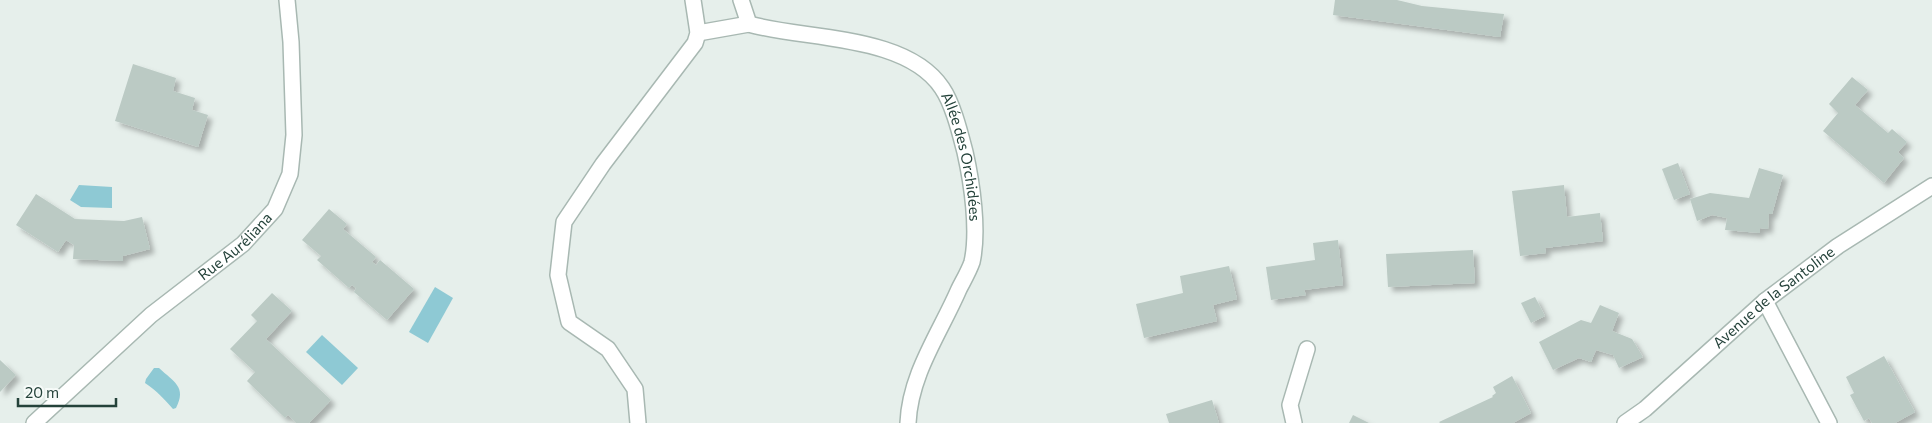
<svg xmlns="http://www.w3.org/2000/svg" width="1932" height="423" viewBox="0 0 1932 423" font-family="Commissioner,sans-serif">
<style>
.water{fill:#8ec9d4}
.building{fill:#bbcac4;filter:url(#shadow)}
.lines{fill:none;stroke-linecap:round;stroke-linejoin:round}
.street-casing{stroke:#a8b8b2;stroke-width:18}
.street{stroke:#fff;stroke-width:15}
.labels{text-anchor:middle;stroke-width:4;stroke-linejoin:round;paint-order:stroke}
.street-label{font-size:15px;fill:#24423a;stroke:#f7fbf9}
</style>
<defs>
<filter id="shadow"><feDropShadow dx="4.5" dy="4.5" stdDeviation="2.5" flood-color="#0004"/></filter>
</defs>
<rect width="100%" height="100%" fill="#e6efeb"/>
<g class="water">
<path d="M 79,185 L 112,187 L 112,208 L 81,207 L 70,200 Z"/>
<path d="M 435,287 L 453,298 L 428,343 L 409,332 Z"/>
<path d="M 322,335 L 358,368 L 342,385 L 306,352 Z"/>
<path d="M 154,368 L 159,368 C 174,382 187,387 176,408 L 173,409 C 164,399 157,391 145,383 L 146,379 Z"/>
</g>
<g class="building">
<path d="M 1335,0 L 1397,0 L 1422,6 L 1504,14 L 1500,37 L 1333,15 Z"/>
<path d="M 133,64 L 176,78 L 173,91 L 195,98 L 192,110 L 208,115 L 198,147 L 115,121 Z"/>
<path d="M 1852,77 L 1868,90 L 1855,105 L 1888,133 L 1892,129 L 1907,142 L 1898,152 L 1904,158 L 1884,183 L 1823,131 L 1838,113 L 1829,104 Z"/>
<path d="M 1678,163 L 1690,194 L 1674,200 L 1662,169 Z"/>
<path d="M 1759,168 L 1783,175 L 1772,214 L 1769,214 L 1768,229 L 1760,228 L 1760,233 L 1725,230 L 1727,218 L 1712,215 L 1697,221 L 1690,199 L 1710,193 L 1749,198 Z"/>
<path d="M 1564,185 L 1567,217 L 1600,213 L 1603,241 L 1545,248 L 1546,253 L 1520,256 L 1512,191 Z"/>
<path d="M 36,194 L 75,219 L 124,221 L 142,217 L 150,249 L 123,256 L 123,261 L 73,259 L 74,245 L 66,240 L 58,252 L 16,225 Z"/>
<path d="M 329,209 L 347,224 L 343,229 L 376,257 L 372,262 L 376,265 L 380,260 L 414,289 L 387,320 L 354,292 L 356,288 L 352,285 L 349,288 L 317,260 L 321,256 L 302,240 Z"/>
<path d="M 1338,240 L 1343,285 L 1304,290 L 1306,295 L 1271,300 L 1266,267 L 1315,260 L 1313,243 Z"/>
<path d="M 1473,250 L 1475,283 L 1388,287 L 1386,254 Z"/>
<path d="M 1229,266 L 1237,299 L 1213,305 L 1217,321 L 1144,338 L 1136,304 L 1183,293 L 1180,276 Z"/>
<path d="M 272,293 L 292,311 L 266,339 L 331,400 L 309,423 L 296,423 L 288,415 L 285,418 L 247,381 L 255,372 L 230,349 L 257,321 L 251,315 Z"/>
<path d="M 1535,297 L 1545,316 L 1531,323 L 1521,303 Z"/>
<path d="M 1600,305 L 1619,313 L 1612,331 L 1632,339 L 1643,357 L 1619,368 L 1613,355 L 1596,350 L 1591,362 L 1579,358 L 1553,370 L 1539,342 L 1581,320 L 1591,323 Z"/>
<path d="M 1884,356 L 1915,412 L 1895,423 L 1872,423 L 1869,418 L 1864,421 L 1850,395 L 1854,393 L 1846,377 Z"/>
<path d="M 0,360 L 16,375 L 0,392 Z"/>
<path d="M 1512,376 L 1531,413 L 1513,423 L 1440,423 L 1439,422 L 1493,397 L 1492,396 L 1496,393 L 1493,387 Z"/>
<path d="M 1212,400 L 1219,423 L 1169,423 L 1166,414 Z"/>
<path d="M 1353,415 L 1369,423 L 1349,423 Z"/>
</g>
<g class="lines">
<g class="street-casing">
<g id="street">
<path id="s1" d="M 741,0 L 749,24 C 805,40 906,34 942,88 C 953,104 960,133 965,152 C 972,183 979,231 972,262 C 969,271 963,281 959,289 C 940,333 910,374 908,423"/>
<path d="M 698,33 L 749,24"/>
<path d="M 1765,301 L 1829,423"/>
<path id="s2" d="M 34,423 L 151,315 L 243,244 L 275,209 L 290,174 L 294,135 L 291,42 L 287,0"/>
<path d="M 638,423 L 635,389 L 608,349 L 569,322 L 558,275 L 564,222 L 603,164 L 695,43 L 698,33 L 693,0"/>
<path d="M 1294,423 L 1290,405 L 1307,349"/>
<path id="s3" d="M 1625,423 L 1645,409 L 1765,301 L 1838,246 L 1932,186"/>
</g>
</g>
<use href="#street" class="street"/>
</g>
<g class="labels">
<g class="street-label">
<text dy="5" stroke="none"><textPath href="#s1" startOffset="306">Allée des Orchidées</textPath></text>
<text dy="5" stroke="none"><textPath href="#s2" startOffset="268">Rue Auréliana</textPath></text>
<text dy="5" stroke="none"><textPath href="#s3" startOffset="195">Avenue de la Santoline</textPath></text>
</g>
</g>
<path d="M18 398v8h98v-8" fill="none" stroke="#24423a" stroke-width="2.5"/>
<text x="25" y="398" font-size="15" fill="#24423a" stroke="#f7fbf9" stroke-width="4" paint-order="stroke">20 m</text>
</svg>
